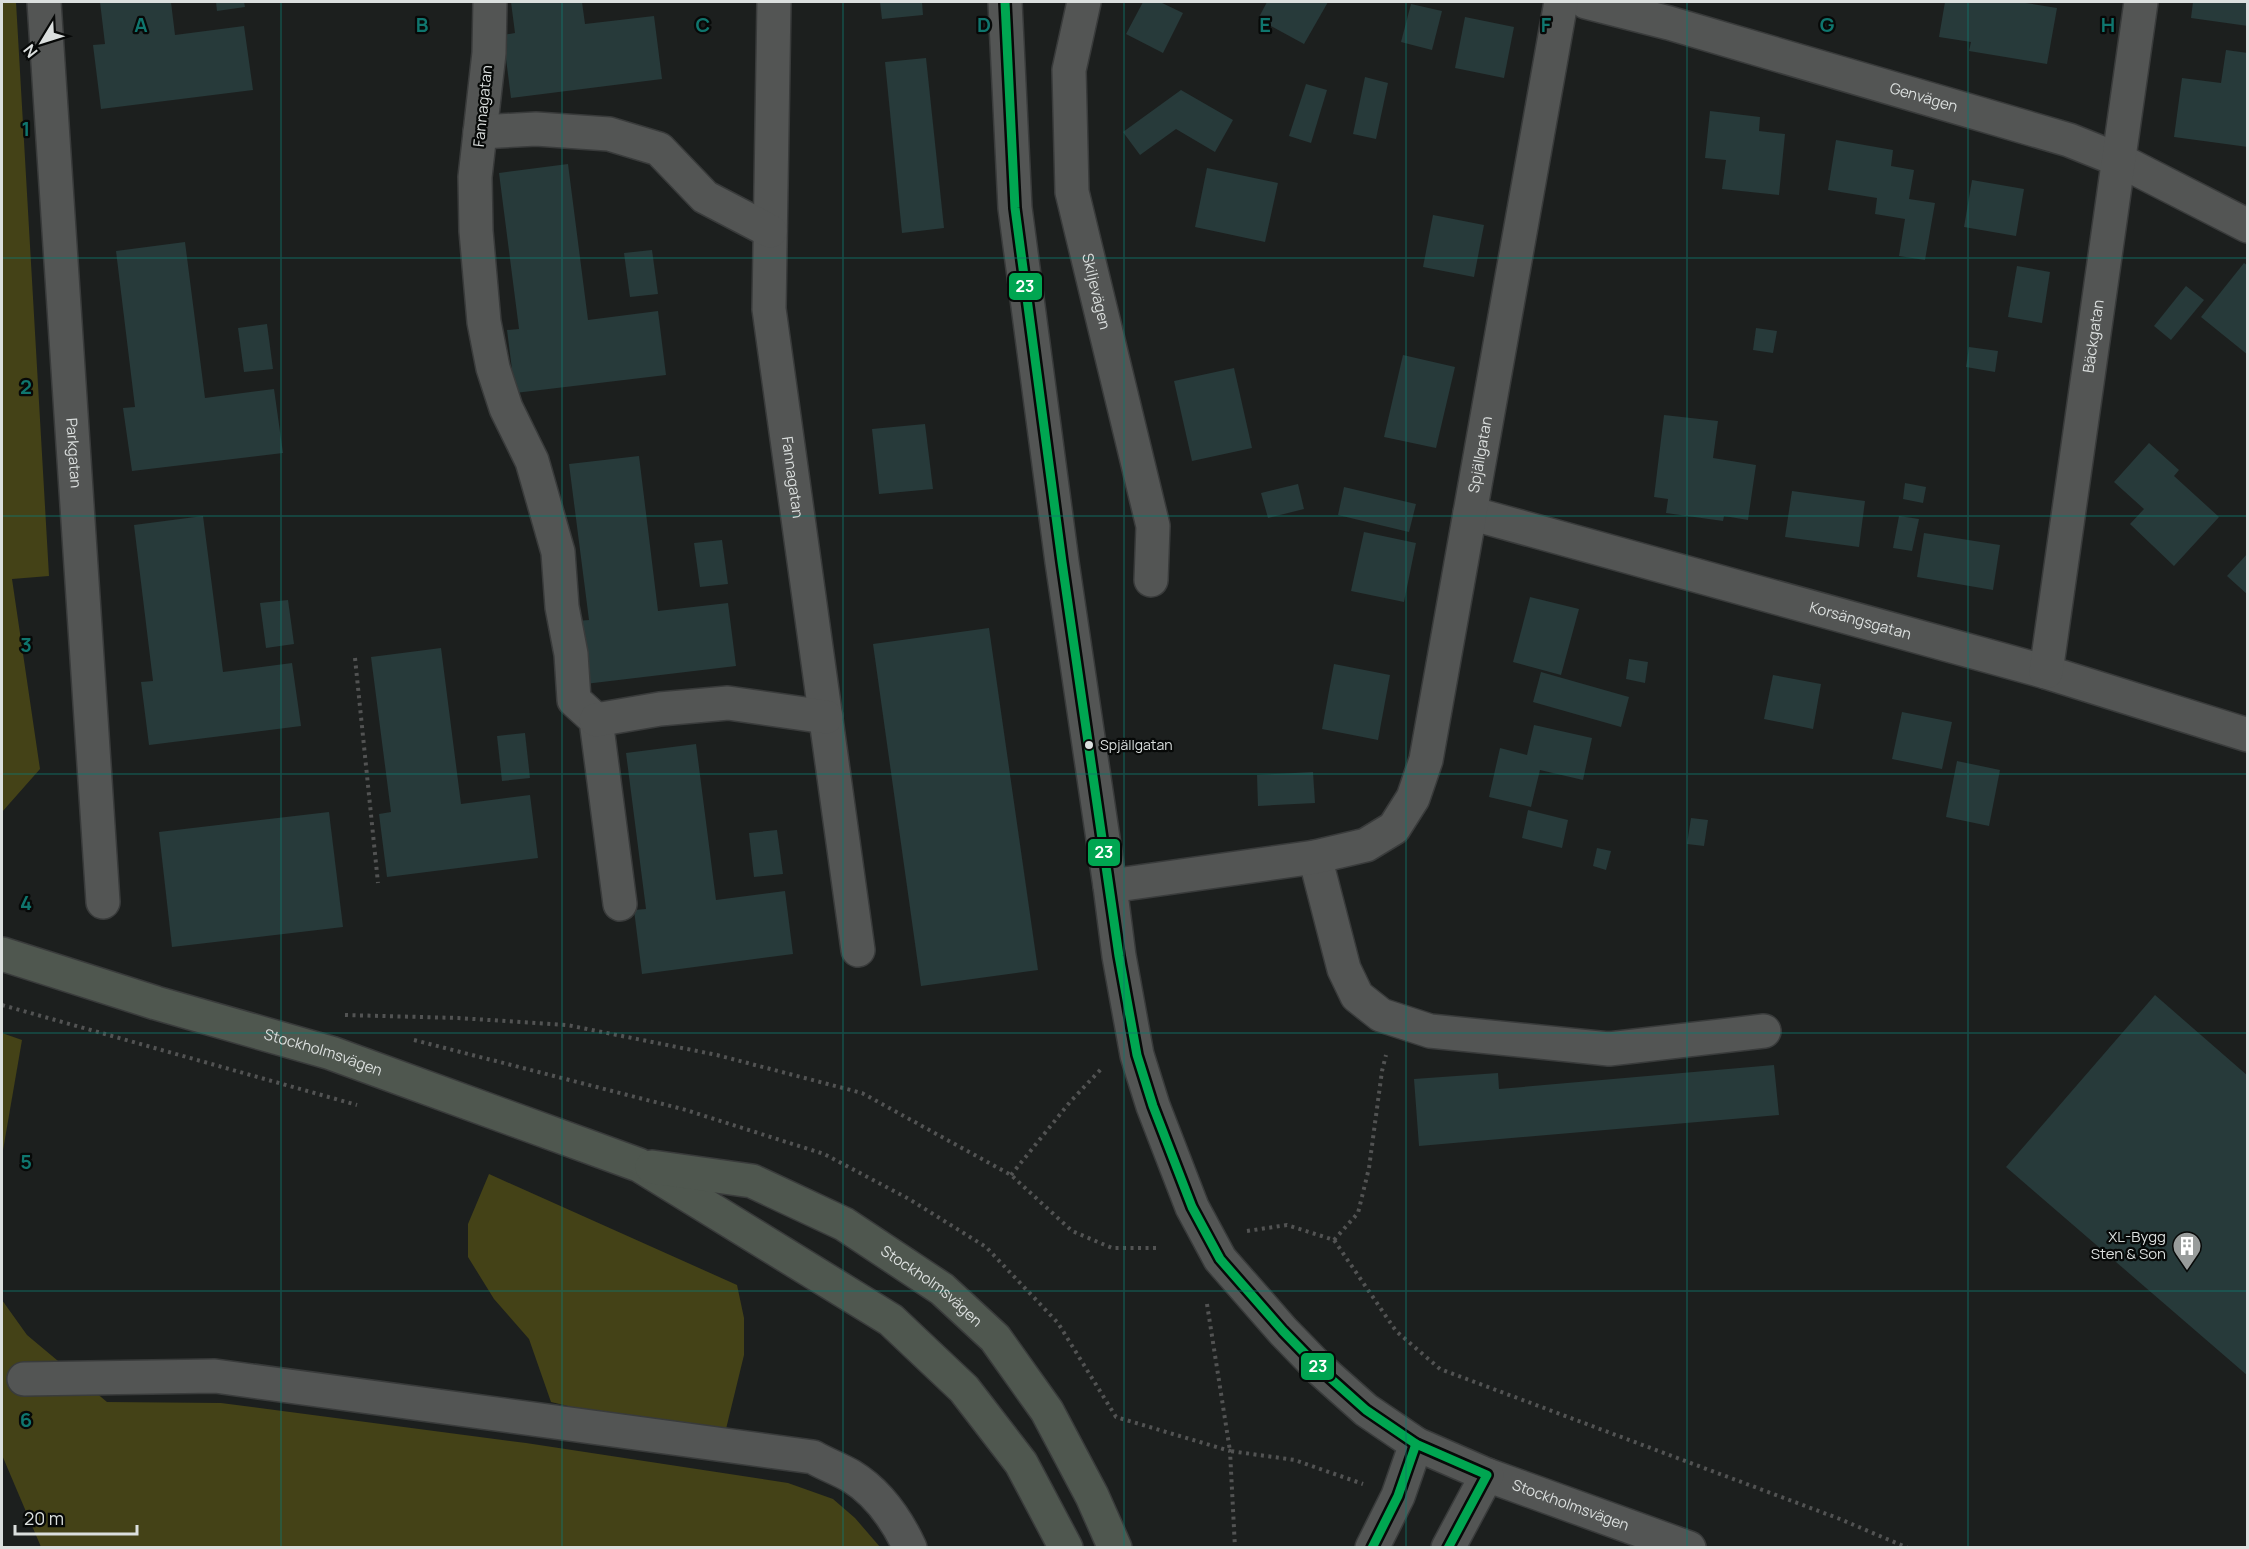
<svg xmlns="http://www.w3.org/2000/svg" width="2249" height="1549" viewBox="0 0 2249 1549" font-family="Manrope,sans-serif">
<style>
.green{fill:#444217}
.building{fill:#273a3a}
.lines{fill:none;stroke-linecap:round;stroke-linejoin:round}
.minor-casing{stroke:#393b3b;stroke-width:36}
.major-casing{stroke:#393b3b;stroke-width:36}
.path{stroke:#525353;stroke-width:4;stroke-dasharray:3 4.5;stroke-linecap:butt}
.minor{stroke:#535554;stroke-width:33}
.major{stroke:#4f574f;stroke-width:33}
.bus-1-casing{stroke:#070908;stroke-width:14}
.bus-1{stroke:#00a651;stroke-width:9}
.grid{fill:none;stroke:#0f766e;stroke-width:1.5;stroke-opacity:0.55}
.bus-dot{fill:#dbdfde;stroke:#070908;stroke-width:2}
.labels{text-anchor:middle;stroke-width:4.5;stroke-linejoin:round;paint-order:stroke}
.bus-label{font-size:14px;fill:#dbdfde;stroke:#070908;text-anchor:start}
.street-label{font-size:15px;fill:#dbdfde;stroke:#070908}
.poi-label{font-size:15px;fill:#dbdfde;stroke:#070908;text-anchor:end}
.grid-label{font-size:20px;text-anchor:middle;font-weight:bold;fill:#0f766e;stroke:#070908;stroke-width:4.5;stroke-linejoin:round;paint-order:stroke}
.line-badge{stroke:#070908;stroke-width:2}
.badge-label{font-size:16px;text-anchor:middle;font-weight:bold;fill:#fff}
</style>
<rect width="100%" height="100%" fill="#1c1f1e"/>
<g class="green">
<path d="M 2,2 L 16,2 L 49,576 L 12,579 L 40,769 L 2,812 Z"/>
<path d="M 2,1033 L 22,1040 L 2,1156 Z"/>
<path d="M 489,1174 L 737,1285 L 744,1318 L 744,1355 L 726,1429 L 597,1413 L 551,1402 L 529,1339 L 494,1299 L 468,1257 L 468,1224 Z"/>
<path d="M 2,1300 L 27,1335 L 107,1402 L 221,1403 L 526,1443 L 788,1483 L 833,1499 L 855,1518 L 880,1547 L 41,1547 L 2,1455 Z"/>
</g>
<g class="building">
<path d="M 100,2 L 171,2 L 175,35 L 244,26 L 253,90 L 101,109 L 93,45 L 105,44 Z"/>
<path d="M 216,2 L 244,2 L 245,7 L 217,11 Z"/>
<path d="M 511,2 L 582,2 L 585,24 L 654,16 L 662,79 L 511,98 L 503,35 L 515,33 Z"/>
<path d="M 880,2 L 922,2 L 923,15 L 882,19 Z"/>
<path d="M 1143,2 L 1160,2 L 1183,13 L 1163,53 L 1126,34 Z"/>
<path d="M 1267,2 L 1328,2 L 1304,44 L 1258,19 Z"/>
<path d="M 1945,2 L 2019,2 L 2057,8 L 2047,64 L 1969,51 L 1971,42 L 1939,37 Z"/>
<path d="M 2193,2 L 2248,2 L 2248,26 L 2191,18 Z"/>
<path d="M 1411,4 L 1442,11 L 1432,50 L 1401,42 Z"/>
<path d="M 1465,17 L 1514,27 L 1504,78 L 1455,68 Z"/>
<path d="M 2226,50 L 2248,53 L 2248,147 L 2174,137 L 2182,78 L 2221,83 Z"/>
<path d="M 926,58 L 944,228 L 902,233 L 885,62 Z"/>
<path d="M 1365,77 L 1388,83 L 1376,139 L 1353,134 Z"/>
<path d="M 1306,84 L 1327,90 L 1311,143 L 1289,136 Z"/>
<path d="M 1181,90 L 1233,120 L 1215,152 L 1176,129 L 1140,155 L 1123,132 Z"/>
<path d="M 1710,111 L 1760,117 L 1759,131 L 1785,134 L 1779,195 L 1722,189 L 1726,160 L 1705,158 Z"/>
<path d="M 1836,140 L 1893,150 L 1891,166 L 1914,170 L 1909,199 L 1935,203 L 1925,260 L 1899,256 L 1905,219 L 1875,214 L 1877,198 L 1828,190 Z"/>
<path d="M 568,164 L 588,320 L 658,311 L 666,375 L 515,393 L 507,330 L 519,329 L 499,173 Z"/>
<path d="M 1207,168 L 1278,183 L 1265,242 L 1195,227 Z"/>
<path d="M 1972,180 L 2024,189 L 2016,236 L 1964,227 Z"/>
<path d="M 1433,215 L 1484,225 L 1474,277 L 1423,267 Z"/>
<path d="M 185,242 L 205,398 L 274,389 L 283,453 L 132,471 L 123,408 L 135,407 L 116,251 Z"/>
<path d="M 652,250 L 658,294 L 630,297 L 624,253 Z"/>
<path d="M 2244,263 L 2248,266 L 2248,355 L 2201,317 Z"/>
<path d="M 2017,266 L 2050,272 L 2042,323 L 2008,317 Z"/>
<path d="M 2186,286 L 2204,300 L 2171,340 L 2154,326 Z"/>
<path d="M 267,324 L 273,369 L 244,372 L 238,328 Z"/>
<path d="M 1756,328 L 1777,331 L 1773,353 L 1753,350 Z"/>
<path d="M 1969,347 L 1998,351 L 1995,372 L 1966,367 Z"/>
<path d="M 1403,355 L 1455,367 L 1436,448 L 1384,437 Z"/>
<path d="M 1234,368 L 1252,448 L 1192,461 L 1174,381 Z"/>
<path d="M 1664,415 L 1718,421 L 1713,458 L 1756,465 L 1748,520 L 1724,516 L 1723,521 L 1666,513 L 1668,499 L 1654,497 Z"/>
<path d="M 925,424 L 933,489 L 879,494 L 872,429 Z"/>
<path d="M 2149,443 L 2179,470 L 2174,476 L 2219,517 L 2174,566 L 2130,524 L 2144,509 L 2114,482 Z"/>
<path d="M 639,456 L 658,611 L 728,603 L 736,666 L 585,684 L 577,621 L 589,620 L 569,464 Z"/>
<path d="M 1905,483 L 1926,487 L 1923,503 L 1903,499 Z"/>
<path d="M 1298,484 L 1304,509 L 1268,518 L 1261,493 Z"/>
<path d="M 1344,487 L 1416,504 L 1409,532 L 1338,515 Z"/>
<path d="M 1792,491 L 1865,501 L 1859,547 L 1785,537 Z"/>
<path d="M 203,516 L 223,672 L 292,663 L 301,726 L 149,745 L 141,682 L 153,681 L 134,525 Z"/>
<path d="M 1899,516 L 1919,519 L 1912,551 L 1893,548 Z"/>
<path d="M 1364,532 L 1416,543 L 1404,602 L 1351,591 Z"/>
<path d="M 1924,533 L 2000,545 L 1993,590 L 1917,577 Z"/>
<path d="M 722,540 L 728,584 L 700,587 L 694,543 Z"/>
<path d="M 2248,553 L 2248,595 L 2227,576 Z"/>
<path d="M 1530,597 L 1579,609 L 1561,675 L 1513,662 Z"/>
<path d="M 288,600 L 294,644 L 266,648 L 260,603 Z"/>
<path d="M 989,628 L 1038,970 L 921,986 L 873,644 Z"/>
<path d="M 441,648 L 461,804 L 530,795 L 538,858 L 387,877 L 379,814 L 391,812 L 371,657 Z"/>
<path d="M 1629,659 L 1648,662 L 1645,683 L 1626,679 Z"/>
<path d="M 1334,664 L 1390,675 L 1378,740 L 1322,729 Z"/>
<path d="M 1541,672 L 1629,697 L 1621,727 L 1533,702 Z"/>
<path d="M 1773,675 L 1821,684 L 1813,729 L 1764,719 Z"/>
<path d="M 1902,712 L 1952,722 L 1942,769 L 1892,759 Z"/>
<path d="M 1534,725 L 1592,738 L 1583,780 L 1540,770 L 1531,807 L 1489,797 L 1500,748 L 1527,755 Z"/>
<path d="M 525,733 L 530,778 L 502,781 L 497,736 Z"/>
<path d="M 696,744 L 716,900 L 785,891 L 793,954 L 642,974 L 634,910 L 646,909 L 626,753 Z"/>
<path d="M 1957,761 L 2000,770 L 1989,826 L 1946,817 Z"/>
<path d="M 1313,772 L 1315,803 L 1258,806 L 1257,775 Z"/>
<path d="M 1528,810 L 1568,820 L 1562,848 L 1522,838 Z"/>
<path d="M 329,812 L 343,927 L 172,947 L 159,832 Z"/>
<path d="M 1691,818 L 1708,820 L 1704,846 L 1687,844 Z"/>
<path d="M 777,830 L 783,874 L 754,877 L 749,833 Z"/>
<path d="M 1597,848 L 1611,851 L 1606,870 L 1593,866 Z"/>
<path d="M 2155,995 L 2248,1076 L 2248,1376 L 2006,1167 Z"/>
<path d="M 1774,1065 L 1779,1115 L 1419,1146 L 1414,1079 L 1498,1073 L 1499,1089 Z"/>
</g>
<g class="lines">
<g class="minor-casing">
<g id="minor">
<path id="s1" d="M 44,2 L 103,902"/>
<path d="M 490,2 L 489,53 L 475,177 L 476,231 L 484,322 L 493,368 L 506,408 L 532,461 L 558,552 L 562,607 L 571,654 L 574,700 L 596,720 L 620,904"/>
<path id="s2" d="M 774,2 L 769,309 L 858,950"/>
<path id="s3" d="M 1005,2 L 1015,208 L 1062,562 L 1110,886 L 1119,956 L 1137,1055 L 1153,1106 L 1192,1207 L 1220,1259 L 1283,1331 L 1320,1369 L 1366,1410 L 1416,1444 L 1487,1475 L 1689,1548"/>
<path id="s4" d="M 1084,2 L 1069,70 L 1072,192 L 1153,526 L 1151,580"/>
<path id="s5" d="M 1586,2 L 1669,23 L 2069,140 L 2119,160 L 2248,226"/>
<path d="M 480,132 L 536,129 L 609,134 L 659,149 L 705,197 L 770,231"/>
<path id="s6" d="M 1470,513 L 2046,672 L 2248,735"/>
<path id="s7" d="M 2046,672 L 2141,2"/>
<path d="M 596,720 L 660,709 L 728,703 L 826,717"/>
<path d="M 1315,857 L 1344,969 L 1357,996 L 1381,1015 L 1430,1031 L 1609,1049 L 1764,1031"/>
<path id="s8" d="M 1110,886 L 1315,857 L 1366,845 L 1394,828 L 1413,798 L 1426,760 L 1561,2"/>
<path d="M 24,1379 L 215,1376 L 813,1457 C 825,1464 839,1469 851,1476 C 877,1492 897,1520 910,1548"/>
<path d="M 1372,1548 L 1398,1496 L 1416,1444"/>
<path d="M 1448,1548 L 1487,1475"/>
</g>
</g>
<g class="major-casing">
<g id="major">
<path id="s9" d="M 2,954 L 156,1003 L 331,1053 L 639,1165 L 891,1320 L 964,1389 L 1021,1463 L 1066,1548"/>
<path id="s10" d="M 652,1167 L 752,1181 L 844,1224 L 942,1289 L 995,1338 L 1047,1411 L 1092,1496 L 1115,1548"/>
</g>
</g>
<g class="path">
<path d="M 355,658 L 378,883"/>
<path d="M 2,1005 L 357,1105"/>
<path d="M 345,1015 L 458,1018 L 567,1025 L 717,1055 L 862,1093 L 1011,1175 L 1072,1231 L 1112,1248 L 1157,1248"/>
<path d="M 414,1040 L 686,1110 L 824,1154 L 909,1199 L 986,1247 L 1058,1323 L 1116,1417 L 1230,1451 L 1235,1548"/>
<path d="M 1011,1175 L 1070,1102 L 1102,1068"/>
<path d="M 1247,1231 L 1287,1225 L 1334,1240 L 1396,1331 L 1440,1369 L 1840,1519 L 1908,1548"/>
<path d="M 1334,1240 L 1358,1213 L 1369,1168 L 1382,1071 L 1386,1055"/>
<path d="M 1207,1304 L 1230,1451 L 1295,1460 L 1363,1484"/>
</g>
<use href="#minor" class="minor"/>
<use href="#major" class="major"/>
<g class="bus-1-casing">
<g id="bus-1">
<path d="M 1005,2 L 1015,208 L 1062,562 L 1119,956 L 1137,1055 L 1153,1106 L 1192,1207 L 1220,1259 L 1283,1331 L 1320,1369 L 1366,1410 L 1416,1444 L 1487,1475 L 1448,1548"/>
<path d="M 1372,1548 L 1398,1496 L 1416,1444"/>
</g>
</g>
<use href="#bus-1" class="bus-1"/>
</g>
<path class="grid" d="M 281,2 L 281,1548M 562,2 L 562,1548M 843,2 L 843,1548M 1124,2 L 1124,1548M 1406,2 L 1406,1548M 1687,2 L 1687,1548M 1968,2 L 1968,1548M 2,258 L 2248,258M 2,516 L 2248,516M 2,774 L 2248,774M 2,1033 L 2248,1033M 2,1291 L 2248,1291"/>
<defs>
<g id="building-pin" transform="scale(1.5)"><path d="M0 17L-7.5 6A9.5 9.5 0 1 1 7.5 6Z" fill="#989c9b" stroke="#070908"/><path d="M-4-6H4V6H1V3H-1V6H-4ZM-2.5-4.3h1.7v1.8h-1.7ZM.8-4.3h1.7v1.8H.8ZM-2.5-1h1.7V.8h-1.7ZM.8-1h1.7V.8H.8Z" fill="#fff"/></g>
</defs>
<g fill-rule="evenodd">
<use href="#building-pin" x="2187" y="1246"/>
</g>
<circle class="bus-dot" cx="1089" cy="745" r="5"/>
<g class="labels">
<g class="bus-label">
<text x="1100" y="750">Spjällgatan</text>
</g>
<g class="street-label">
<text dy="5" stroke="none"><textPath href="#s5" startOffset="351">Genvägen</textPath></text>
<text transform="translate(483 106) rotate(-84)" y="5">Fannagatan</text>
<text dy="5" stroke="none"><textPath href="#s4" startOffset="294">Skiljevägen</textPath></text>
<text dy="5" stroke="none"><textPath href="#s7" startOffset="339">Bäckgatan</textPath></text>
<text dy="5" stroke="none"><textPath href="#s1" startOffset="452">Parkgatan</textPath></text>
<text dy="5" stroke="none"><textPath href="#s8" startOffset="678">Spjällgatan</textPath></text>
<text dy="5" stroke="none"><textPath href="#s2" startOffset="477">Fannagatan</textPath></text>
<text dy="5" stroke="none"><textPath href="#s6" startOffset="405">Korsängsgatan</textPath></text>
<text dy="5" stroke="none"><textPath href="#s9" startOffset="336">Stockholmsvägen</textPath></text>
<text dy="5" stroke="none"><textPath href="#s10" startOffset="310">Stockholmsvägen</textPath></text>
<text dy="5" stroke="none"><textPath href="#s3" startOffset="1720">Stockholmsvägen</textPath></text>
</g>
<g class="poi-label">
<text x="2166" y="1242">XL-Bygg<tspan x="2166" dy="17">Sten &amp; Son</tspan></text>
</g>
</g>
<g class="grid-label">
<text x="141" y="32">A</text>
<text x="422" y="32">B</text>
<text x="703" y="32">C</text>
<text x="984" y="32">D</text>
<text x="1265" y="32">E</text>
<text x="1546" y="32">F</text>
<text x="1827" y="32">G</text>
<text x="2108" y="32">H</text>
<text x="26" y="136">1</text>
<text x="26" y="394">2</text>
<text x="26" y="652">3</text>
<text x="26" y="910">4</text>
<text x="26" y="1169">5</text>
<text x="26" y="1427">6</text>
</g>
<g class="line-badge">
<rect x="1008" y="272" width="35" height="29" rx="6" fill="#00a651"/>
<rect x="1087" y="838" width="34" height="29" rx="6" fill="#00a651"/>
<rect x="1300" y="1352" width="35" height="29" rx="6" fill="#00a651"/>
</g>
<g class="badge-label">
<text x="1025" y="292">23</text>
<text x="1104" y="858">23</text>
<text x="1318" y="1372">23</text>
</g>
<rect width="2249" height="1549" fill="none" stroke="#dbdfde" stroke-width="6"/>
<g transform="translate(42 42) rotate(232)" stroke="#070908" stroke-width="4.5" paint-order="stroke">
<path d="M0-4.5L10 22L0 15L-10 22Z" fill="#dbdfde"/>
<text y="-9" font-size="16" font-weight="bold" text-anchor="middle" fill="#dbdfde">N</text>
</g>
<path d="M15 1525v9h122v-9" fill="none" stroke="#dbdfde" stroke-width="3"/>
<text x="24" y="1525" font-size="18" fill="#dbdfde" stroke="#070908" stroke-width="4.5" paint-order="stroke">20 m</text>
</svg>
